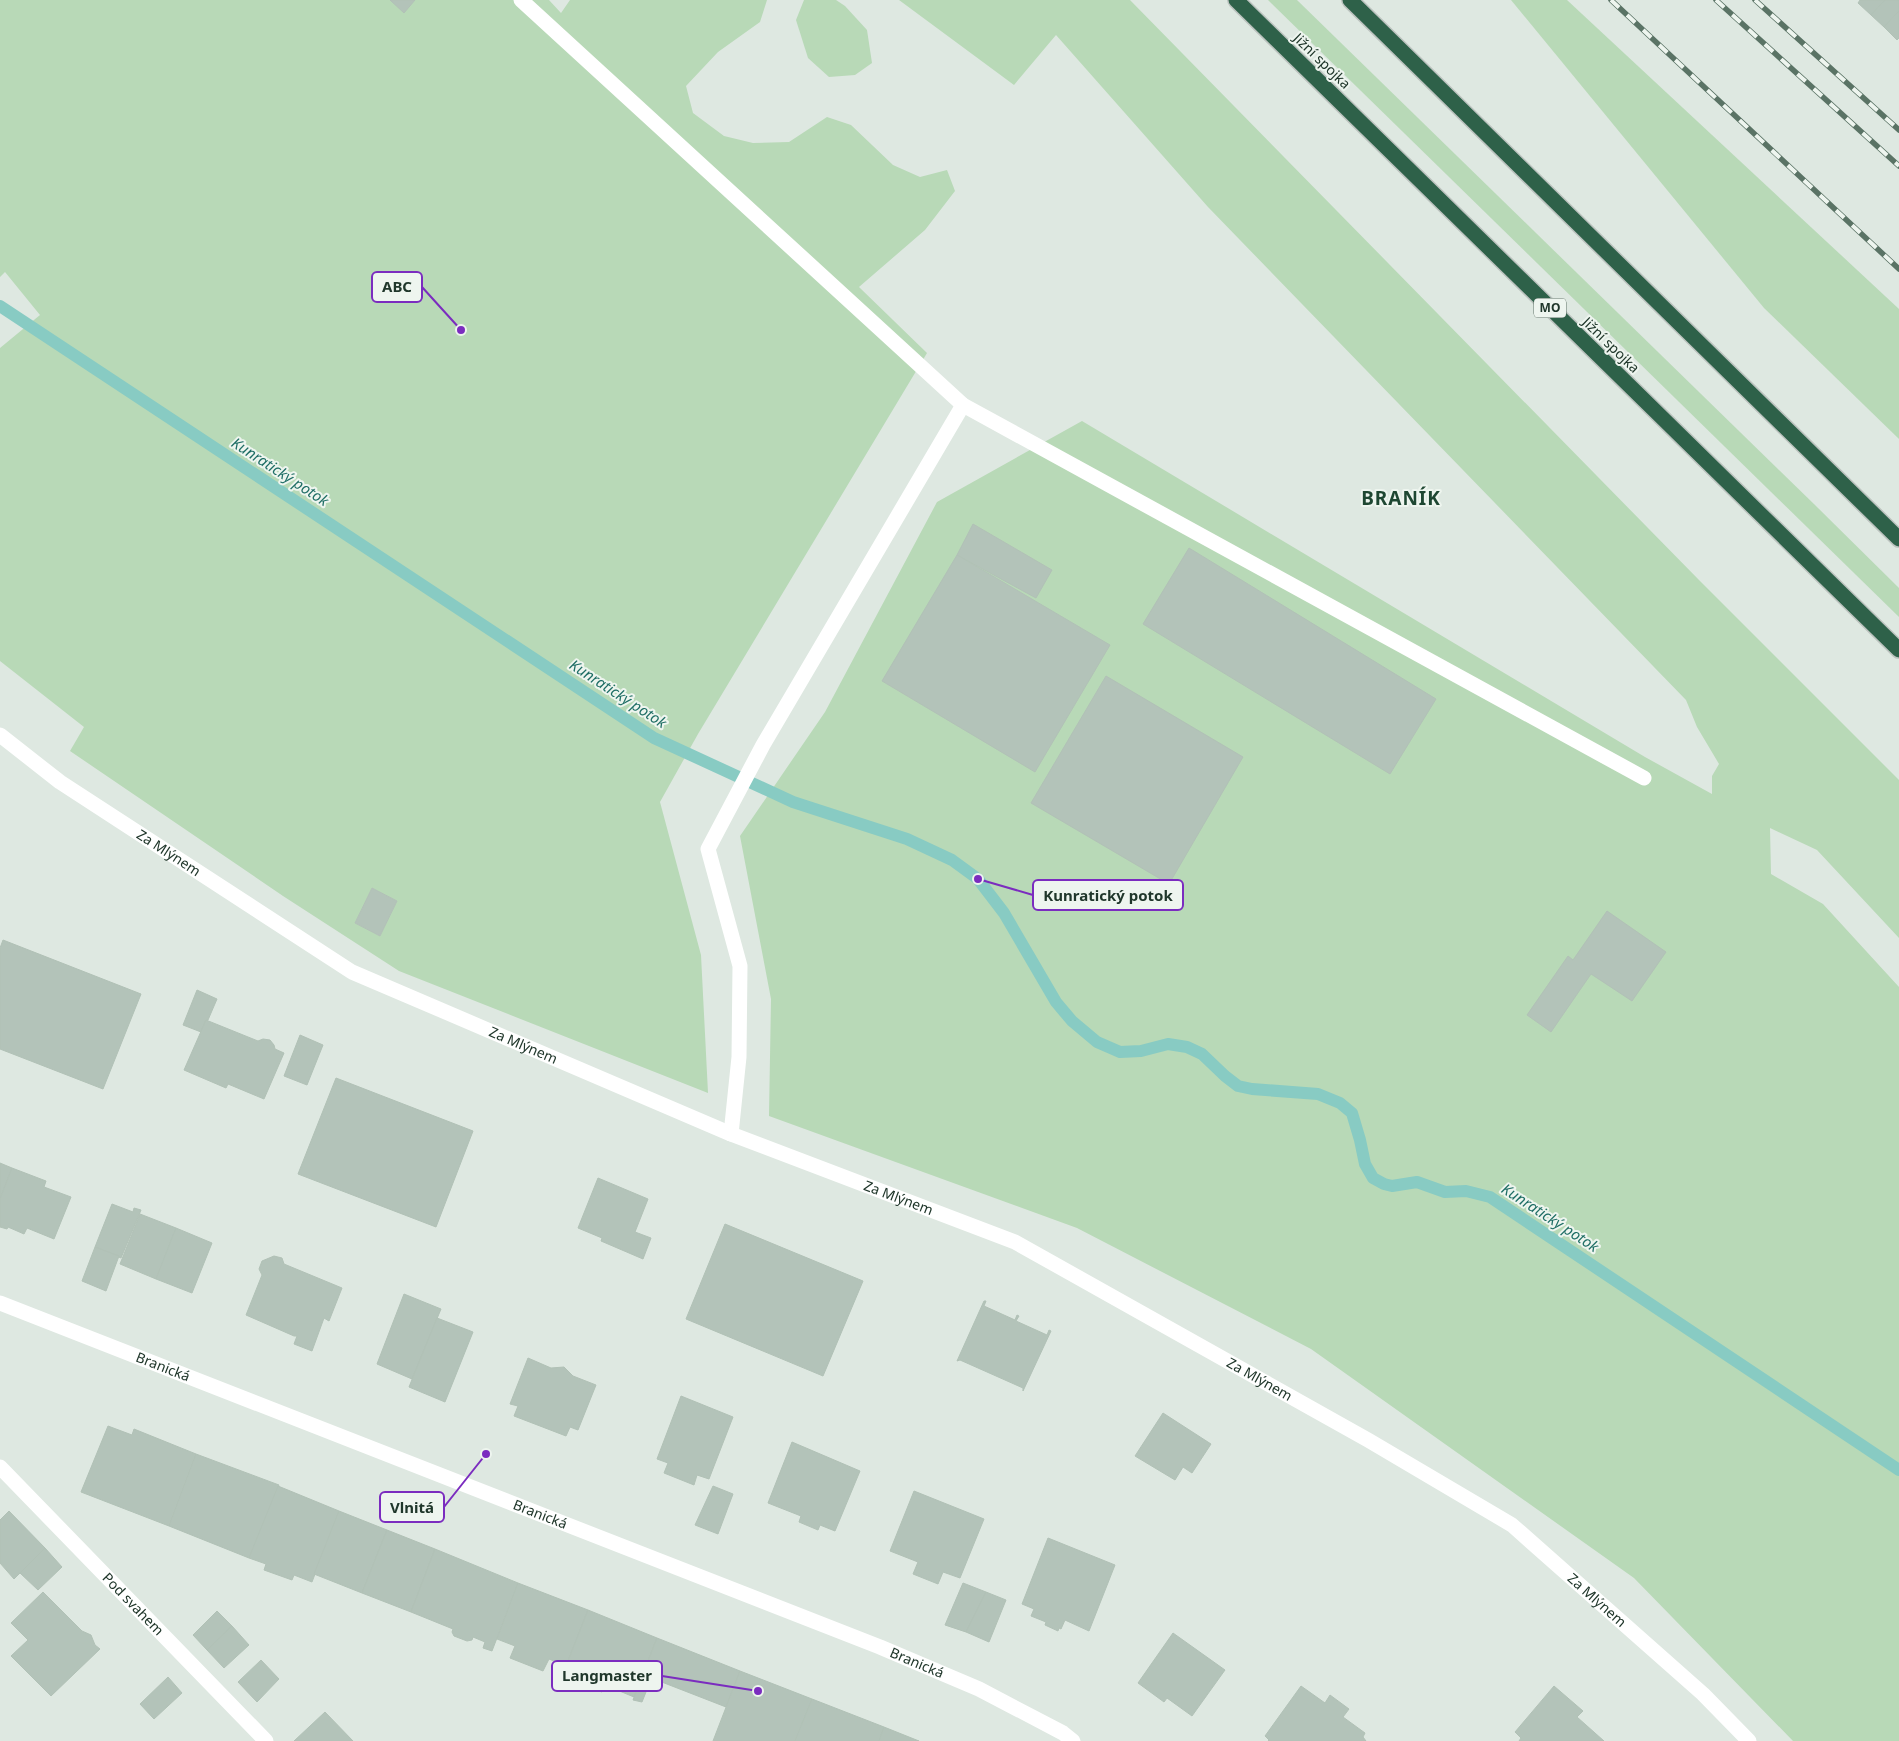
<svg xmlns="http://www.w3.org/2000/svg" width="1899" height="1741" viewBox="0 0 1899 1741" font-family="'Noto Sans',sans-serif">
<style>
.green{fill:#b8d9b7;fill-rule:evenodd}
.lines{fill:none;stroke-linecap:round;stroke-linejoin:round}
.stream{stroke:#88cbc3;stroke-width:12}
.building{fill:#b3c3b9;stroke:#b1c1b6}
.highway-casing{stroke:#bcc3bf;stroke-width:18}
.minor{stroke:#fff;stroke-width:15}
.highway{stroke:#2e6149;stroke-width:15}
.rail-casing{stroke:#5a7365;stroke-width:5.5}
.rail{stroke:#eef5ef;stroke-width:4;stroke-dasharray:11;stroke-linecap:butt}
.labels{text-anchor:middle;stroke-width:4;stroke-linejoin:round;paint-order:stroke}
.shield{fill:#eef5ef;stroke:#5e7066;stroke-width:1}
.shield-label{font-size:12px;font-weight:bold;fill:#20372b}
.street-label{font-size:14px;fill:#20372b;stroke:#eef5ef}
.water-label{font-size:15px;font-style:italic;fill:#1f6e65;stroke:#eef5ef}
.district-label{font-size:19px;font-weight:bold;letter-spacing:1px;fill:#1e4732;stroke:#eef5ef}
.leader{fill:none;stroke:#7b2cbf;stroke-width:2}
.callout-dot{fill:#7b2cbf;stroke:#eef5ef;stroke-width:2}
.callout{fill:#eef5ef;stroke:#7b2cbf;stroke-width:2}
.callout-label{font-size:15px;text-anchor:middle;font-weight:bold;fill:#20372b}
</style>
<rect width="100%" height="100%" fill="#dee8e1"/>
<g class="green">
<path d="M 0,0 L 549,0 L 561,13 L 570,0 L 767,0 L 760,22 L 718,52 L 686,86 L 693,113 L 724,136 L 753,143 L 789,142 L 827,117 L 851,125 L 893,165 L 920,177 L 947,170 L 955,191 L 925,230 L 859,287 L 927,353 L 698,734 L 660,802 L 701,955 L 708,1093 L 399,971 L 283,896 L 70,751 L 84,727 L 0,661 L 0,348 L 40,315 L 5,272 L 0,277 ZM 372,888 L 397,901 L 380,936 L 355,923 Z"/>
<path d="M 804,0 L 836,0 L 845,6 L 867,30 L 872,63 L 855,75 L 829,77 L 808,58 L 796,20 Z"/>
<path d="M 899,0 L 1130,0 L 1699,580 L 1899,780 L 1899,938 L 1817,850 L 1770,828 L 1771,874 L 1823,904 L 1899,987 L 1899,1741 L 1793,1741 L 1634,1578 L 1311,1349 L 1077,1228 L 769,1116 L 771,999 L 740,836 L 825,712 L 937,502 L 1082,421 L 1645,757 L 1712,794 L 1712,776 L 1719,764 L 1697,727 L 1686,700 L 1208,207 L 1056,35 L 1014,85 Z"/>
<path d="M 1268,0 L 1297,0 L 1816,506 L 1899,588 L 1899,617 Z"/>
<path d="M 1511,0 L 1567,0 L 1899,309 L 1899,439 L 1764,308 Z"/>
</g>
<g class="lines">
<path class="stream" d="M 0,306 L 654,738 L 793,802 L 907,839 L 952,860 L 978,879 L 1004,913 L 1056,1002 L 1072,1021 L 1097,1042 L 1120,1052 L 1141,1051 L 1168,1044 L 1187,1047 L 1202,1054 L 1225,1076 L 1238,1086 L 1252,1089 L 1318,1094 L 1340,1103 L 1352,1113 L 1360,1140 L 1365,1164 L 1373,1178 L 1384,1184 L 1392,1186 L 1417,1182 L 1445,1192 L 1466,1191 L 1490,1197 L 1899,1470"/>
</g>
<g class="building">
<path d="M 390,0 L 415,0 L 404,13 Z"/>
<path d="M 1860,0 L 1885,0 L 1871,15 L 1858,3 Z"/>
<path d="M 1885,0 L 1899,0 L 1899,11 L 1884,27 L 1871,15 Z"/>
<path d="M 1899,11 L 1899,38 L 1897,40 L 1884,27 Z"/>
<path d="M 973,524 L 1052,570 L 1036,598 L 957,555 Z"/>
<path d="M 1189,548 L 1436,699 L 1390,774 L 1143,624 Z"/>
<path d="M 957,555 L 1110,645 L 1035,772 L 882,681 Z"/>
<path d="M 1106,676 L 1243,757 L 1169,884 L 1031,803 Z"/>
<path d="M 372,888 L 397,901 L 380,936 L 355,923 Z"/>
<path d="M 1607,911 L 1666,952 L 1632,1001 L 1591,974 L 1551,1032 L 1527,1015 L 1568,956 L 1573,960 Z"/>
<path d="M 3,940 L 141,994 L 103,1089 L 0,1049 L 0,948 Z"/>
<path d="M 197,990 L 217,999 L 208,1020 L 206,1020 L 201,1032 L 183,1025 Z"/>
<path d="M 206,1020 L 258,1041 L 263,1039 L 270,1040 L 274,1045 L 275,1049 L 284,1053 L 264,1099 L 228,1084 L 226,1088 L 184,1070 Z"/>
<path d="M 300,1035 L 323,1045 L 307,1085 L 284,1076 Z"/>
<path d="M 336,1078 L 473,1131 L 436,1227 L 298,1174 Z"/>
<path d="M 0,1163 L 12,1168 L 0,1199 Z"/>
<path d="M 12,1168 L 46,1181 L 44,1187 L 71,1197 L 54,1239 L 27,1228 L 24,1234 L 8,1227 L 7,1229 L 0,1227 L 0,1199 Z"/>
<path d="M 598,1178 L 648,1199 L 635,1232 L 651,1238 L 643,1259 L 601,1241 L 602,1238 L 578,1228 Z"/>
<path d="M 112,1204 L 133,1212 L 134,1208 L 141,1210 L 121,1258 L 95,1247 Z"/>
<path d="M 140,1214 L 176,1228 L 156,1279 L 120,1264 Z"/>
<path d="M 725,1224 L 863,1281 L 823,1376 L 686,1319 Z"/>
<path d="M 176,1228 L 212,1243 L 192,1293 L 156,1279 Z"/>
<path d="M 95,1247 L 119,1256 L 106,1291 L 82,1281 Z"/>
<path d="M 274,1256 L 282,1258 L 284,1264 L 342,1288 L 329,1321 L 324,1318 L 312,1351 L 294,1344 L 297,1336 L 294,1336 L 246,1315 L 262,1275 L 259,1269 L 262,1261 Z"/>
<path d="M 404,1294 L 441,1309 L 412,1379 L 377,1364 Z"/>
<path d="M 984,1301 L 986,1301 L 984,1306 L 1015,1320 L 1017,1315 L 1019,1316 L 1016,1321 L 1047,1335 L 1049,1330 L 1051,1331 L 1023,1391 L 1023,1388 L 960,1360 L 957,1361 Z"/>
<path d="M 437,1318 L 473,1332 L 445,1402 L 409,1387 Z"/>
<path d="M 528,1358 L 551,1368 L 564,1367 L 573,1376 L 596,1385 L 578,1430 L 570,1427 L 566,1436 L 514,1416 L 518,1406 L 510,1404 Z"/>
<path d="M 681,1396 L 733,1417 L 709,1479 L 697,1475 L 694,1485 L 664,1473 L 668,1463 L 657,1459 Z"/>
<path d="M 1163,1413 L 1211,1444 L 1192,1473 L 1183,1467 L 1175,1480 L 1135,1456 Z"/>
<path d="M 108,1426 L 132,1435 L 134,1429 L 196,1454 L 169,1526 L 81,1492 Z"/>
<path d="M 792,1442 L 860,1471 L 835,1531 L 820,1525 L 818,1530 L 799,1522 L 801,1516 L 768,1503 Z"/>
<path d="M 196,1454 L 279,1485 L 249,1558 L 169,1526 Z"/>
<path d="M 278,1486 L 339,1511 L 312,1582 L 294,1575 L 292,1580 L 264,1570 L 266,1564 L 249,1558 Z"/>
<path d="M 713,1486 L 733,1494 L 718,1534 L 695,1525 Z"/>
<path d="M 914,1491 L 984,1519 L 960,1578 L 943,1572 L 938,1584 L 913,1574 L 918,1562 L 890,1551 Z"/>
<path d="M 9,1511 L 45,1548 L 14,1579 L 0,1563 L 0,1520 Z"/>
<path d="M 339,1511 L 387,1530 L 362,1593 L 314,1574 Z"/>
<path d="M 387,1530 L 435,1549 L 411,1612 L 362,1593 Z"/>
<path d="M 1048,1538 L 1115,1565 L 1089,1631 L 1065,1620 L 1061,1629 L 1059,1628 L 1058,1631 L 1045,1625 L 1046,1622 L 1031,1616 L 1034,1609 L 1022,1604 Z"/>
<path d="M 45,1548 L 62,1567 L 38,1590 L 20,1573 Z"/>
<path d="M 435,1549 L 518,1583 L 492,1651 L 483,1648 L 485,1642 L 473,1637 L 472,1640 L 467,1641 L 454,1636 L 452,1632 L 453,1629 L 411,1612 Z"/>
<path d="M 518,1583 L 588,1610 L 566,1666 L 549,1659 L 543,1671 L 510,1658 L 515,1646 L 497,1639 Z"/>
<path d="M 963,1583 L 986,1592 L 966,1632 L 945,1625 Z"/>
<path d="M 43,1592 L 82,1631 L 91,1635 L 95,1645 L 100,1649 L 51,1696 L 11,1656 L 28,1640 L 11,1623 Z"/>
<path d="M 986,1592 L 1006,1600 L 989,1642 L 966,1632 Z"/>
<path d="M 588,1610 L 657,1638 L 634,1697 L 605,1685 L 602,1692 L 583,1685 L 586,1678 L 565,1669 Z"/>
<path d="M 217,1611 L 232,1626 L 207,1650 L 193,1635 Z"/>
<path d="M 232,1626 L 249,1645 L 224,1668 L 207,1650 Z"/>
<path d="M 1173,1633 L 1225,1670 L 1192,1716 L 1167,1698 L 1164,1702 L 1138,1683 Z"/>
<path d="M 657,1638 L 740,1671 L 726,1707 L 654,1679 L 651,1688 L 648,1687 L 642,1702 L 633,1700 Z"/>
<path d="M 261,1660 L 279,1679 L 257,1702 L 238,1682 Z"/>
<path d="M 740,1671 L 812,1699 L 795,1741 L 713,1741 Z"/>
<path d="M 168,1677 L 182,1693 L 154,1719 L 140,1704 Z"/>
<path d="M 1301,1686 L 1325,1703 L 1330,1695 L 1349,1709 L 1343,1717 L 1365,1733 L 1363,1737 L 1366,1741 L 1268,1741 L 1269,1740 L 1265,1736 Z"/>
<path d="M 1554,1686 L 1583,1711 L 1577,1717 L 1604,1741 L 1519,1741 L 1521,1738 L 1515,1732 Z"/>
<path d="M 812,1699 L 884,1727 L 879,1741 L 795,1741 Z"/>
<path d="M 325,1712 L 353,1741 L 294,1741 Z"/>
<path d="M 884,1727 L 919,1741 L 879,1741 Z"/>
</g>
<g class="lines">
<g class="highway-casing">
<g id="highway">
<path d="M 1236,0 L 1899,650"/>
<path d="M 1350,0 L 1899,539"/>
</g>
</g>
<g class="minor">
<path d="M 521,0 L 963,405 L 1644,778"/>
<path id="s1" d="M 0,735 L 60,782 L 352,972 L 731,1134 L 1015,1242 L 1368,1440 L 1512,1525 L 1703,1694 L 1749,1741"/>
<path d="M 731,1134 L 739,1057 L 740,966 L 708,849 L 763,745 L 963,405"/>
<path id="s2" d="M 0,1303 L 880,1647 L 979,1689 L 1063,1733 L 1073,1741"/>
<path id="s3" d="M 0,1467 L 266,1741"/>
</g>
<use href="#highway" class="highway"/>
<g class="rail-casing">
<g id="rail">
<path d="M 1611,0 L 1899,269"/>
<path d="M 1716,0 L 1899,166"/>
<path d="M 1755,0 L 1899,130"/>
</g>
</g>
<use href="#rail" class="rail"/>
</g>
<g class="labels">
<rect class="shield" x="1534" y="298.5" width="32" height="19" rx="4"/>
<g class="shield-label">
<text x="1550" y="312">MO</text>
</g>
<g class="street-label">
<text transform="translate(1322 61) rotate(44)" y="5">Jižní spojka</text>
<text transform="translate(1611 345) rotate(44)" y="5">Jižní spojka</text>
<text dy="5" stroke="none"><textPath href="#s1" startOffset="206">Za Mlýnem</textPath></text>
<text dy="5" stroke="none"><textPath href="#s1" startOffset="611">Za Mlýnem</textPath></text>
<text dy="5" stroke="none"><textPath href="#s1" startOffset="1016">Za Mlýnem</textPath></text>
<text dy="5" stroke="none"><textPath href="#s2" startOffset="175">Branická</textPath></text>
<text dy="5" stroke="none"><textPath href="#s1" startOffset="1421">Za Mlýnem</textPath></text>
<text dy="5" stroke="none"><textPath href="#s2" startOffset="580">Branická</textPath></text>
<text dy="5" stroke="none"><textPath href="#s1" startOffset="1826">Za Mlýnem</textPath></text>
<text dy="5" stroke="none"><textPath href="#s3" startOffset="191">Pod svahem</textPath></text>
<text dy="5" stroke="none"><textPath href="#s2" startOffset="985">Branická</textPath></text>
</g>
<g class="water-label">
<text transform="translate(280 472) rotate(33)" y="5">Kunratický potok</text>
<text transform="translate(618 694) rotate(33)" y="5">Kunratický potok</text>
<text transform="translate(1550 1218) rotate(33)" y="5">Kunratický potok</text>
</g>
<g class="district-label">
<text x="1401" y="505">BRANÍK</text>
</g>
</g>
<path class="leader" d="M461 330L422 287M978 879L1033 895M486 1454L444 1507M758 1691L662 1676"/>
<g class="callout-dot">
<circle cx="461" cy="330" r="5"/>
<circle cx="978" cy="879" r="5"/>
<circle cx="486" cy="1454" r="5"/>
<circle cx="758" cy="1691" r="5"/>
</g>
<g class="callout">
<rect x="372" y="272" width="50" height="30" rx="5"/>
<rect x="1033" y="880" width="150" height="30" rx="5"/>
<rect x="380" y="1492" width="64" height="30" rx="5"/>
<rect x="552" y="1661" width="110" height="30" rx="5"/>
</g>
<g class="callout-label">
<text x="397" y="292">ABC</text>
<text x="1108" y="901">Kunratický potok</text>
<text x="412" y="1513">Vlnitá</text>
<text x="607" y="1681">Langmaster</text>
</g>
</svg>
